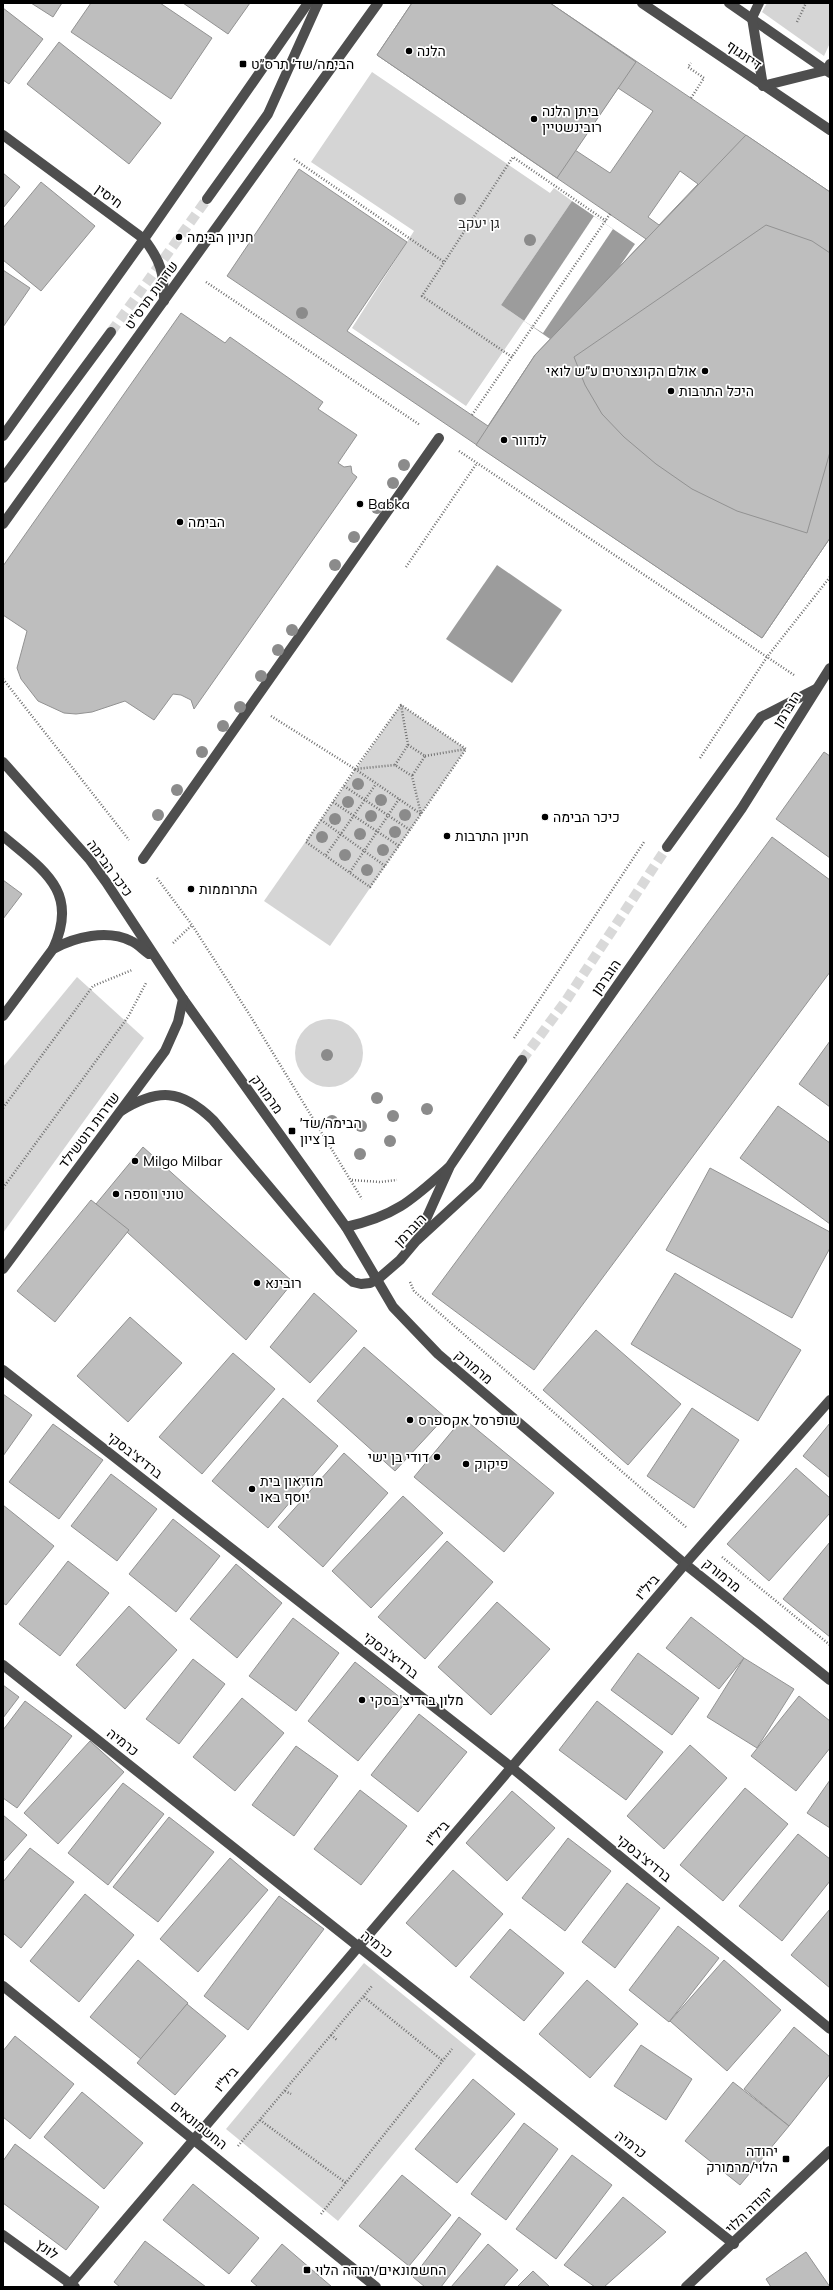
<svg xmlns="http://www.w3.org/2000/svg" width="833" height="2290" viewBox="0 0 833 2290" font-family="Mulish,Heebo,sans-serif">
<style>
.green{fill:#d5d5d5}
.water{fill:#9c9c9c}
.pier{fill:#fff}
.building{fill:#bebebe;stroke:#929292;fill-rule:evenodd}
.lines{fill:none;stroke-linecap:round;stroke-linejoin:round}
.minor-tunnel{stroke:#d9d9d9;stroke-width:10;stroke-dasharray:10 5;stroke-linecap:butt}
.path{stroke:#707070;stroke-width:2.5;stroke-dasharray:1 2;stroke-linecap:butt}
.minor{stroke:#4e4e4e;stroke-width:10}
.tree{fill:#8b8b8b}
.poi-dot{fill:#000;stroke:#fff;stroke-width:1.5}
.labels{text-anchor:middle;stroke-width:3.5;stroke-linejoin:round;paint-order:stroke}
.poi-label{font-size:14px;fill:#000;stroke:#fff;text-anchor:start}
.street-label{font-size:14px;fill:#000;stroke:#fff}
.park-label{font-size:14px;fill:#2c2c2c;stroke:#fff}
</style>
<rect width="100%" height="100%" fill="#fff"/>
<g class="green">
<path d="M 767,3 L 830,3 L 830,43 L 824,56 L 762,12 Z"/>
<path d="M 372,72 L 550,193 L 554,188 L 572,201 L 501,305 L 524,321 L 466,406 L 352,328 L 414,231 L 311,162 Z"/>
<path d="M 401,705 L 466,749 L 330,946 L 264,901 Z"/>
<path d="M 77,977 L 144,1038 L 3,1233 L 3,1067 Z"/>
<circle cx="329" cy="1053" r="34"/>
<path d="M 364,1963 L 476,2054 L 338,2221 L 226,2129 Z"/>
</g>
<g class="water">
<path d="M 572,201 L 635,244 L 563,348 L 501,305 Z"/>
<path d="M 497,565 L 562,610 L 512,683 L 446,639 Z"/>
</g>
<path class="pier" d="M 594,216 L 613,229 L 543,333 L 524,321 Z"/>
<g class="building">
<path d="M 31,3 L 62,3 L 53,17 Z"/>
<path d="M 91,3 L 160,3 L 212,38 L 171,99 L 71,32 Z"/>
<path d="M 183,3 L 250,3 L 228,34 Z"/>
<path d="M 412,3 L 550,3 L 830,192 L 830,538 L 762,638 L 227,276 L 299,169 L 407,242 L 347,331 L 488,426 L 535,355 L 646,239 L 377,55 ZM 618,88 L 653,111 L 610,173 L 575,150 ZM 680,171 L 698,184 L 659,225 L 648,217 Z"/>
<path d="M 412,3 L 550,3 L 636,62 L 557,178 L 377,55 Z"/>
<path d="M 3,8 L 43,39 L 9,84 L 3,80 Z"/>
<path d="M 59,42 L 161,123 L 129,164 L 27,84 Z"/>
<path d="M 746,135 L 830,192 L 830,538 L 762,638 L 476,445 L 535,355 Z"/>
<path d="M 3,173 L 20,187 L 3,208 Z"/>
<path d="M 41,182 L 95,226 L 41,291 L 3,260 L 3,228 Z"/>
<path d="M 766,225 L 812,241 L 830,253 L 830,452 L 807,533 L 737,511 L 692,489 L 656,464 L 624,437 L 602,414 L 585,385 L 574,357 Z"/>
<path d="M 3,270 L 30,288 L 3,327 Z"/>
<path d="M 181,313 L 225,343 L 230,337 L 323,402 L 318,409 L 357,435 L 338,463 L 344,467 L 351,466 L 352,473 L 357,477 L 194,709 L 191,700 L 181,695 L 173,694 L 154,720 L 125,701 L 92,712 L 76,714 L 64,713 L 38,701 L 21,679 L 17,668 L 27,631 L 3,615 L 3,566 Z"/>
<path d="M 824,752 L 830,756 L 830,858 L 776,819 Z"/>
<path d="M 772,837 L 830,880 L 830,972 L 534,1370 L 432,1294 Z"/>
<path d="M 3,880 L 22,894 L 3,919 Z"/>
<path d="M 830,1041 L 830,1107 L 799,1084 Z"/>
<path d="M 778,1106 L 830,1143 L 830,1224 L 740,1158 Z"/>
<path d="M 143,1147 L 293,1282 L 246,1340 L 96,1204 Z"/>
<path d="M 710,1168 L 830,1232 L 830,1248 L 792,1318 L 666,1250 Z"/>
<path d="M 91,1200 L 129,1230 L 55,1322 L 17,1291 Z"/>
<path d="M 675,1273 L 801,1350 L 758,1421 L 631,1344 Z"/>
<path d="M 314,1293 L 357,1331 L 310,1383 L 270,1347 Z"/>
<path d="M 130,1317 L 182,1363 L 128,1422 L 77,1376 Z"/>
<path d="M 596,1330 L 681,1404 L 628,1465 L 543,1390 Z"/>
<path d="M 364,1347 L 445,1417 L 395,1471 L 317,1401 Z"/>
<path d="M 233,1353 L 275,1389 L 202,1474 L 159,1437 Z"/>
<path d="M 3,1394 L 32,1415 L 3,1456 Z"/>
<path d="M 283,1398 L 338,1446 L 268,1528 L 212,1481 Z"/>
<path d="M 692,1408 L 739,1440 L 694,1508 L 647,1476 Z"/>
<path d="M 463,1418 L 554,1493 L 504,1552 L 414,1477 Z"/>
<path d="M 830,1423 L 830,1478 L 803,1456 Z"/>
<path d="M 53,1424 L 103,1460 L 59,1519 L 9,1482 Z"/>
<path d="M 344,1453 L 388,1493 L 323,1567 L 278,1527 Z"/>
<path d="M 796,1468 L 830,1498 L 830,1513 L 769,1581 L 727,1544 Z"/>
<path d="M 111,1474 L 157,1509 L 117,1561 L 71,1526 Z"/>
<path d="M 403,1496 L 443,1533 L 371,1608 L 332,1571 Z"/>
<path d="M 3,1505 L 54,1546 L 6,1605 L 3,1603 Z"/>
<path d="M 173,1519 L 220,1556 L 176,1612 L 129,1574 Z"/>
<path d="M 447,1541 L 493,1582 L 425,1659 L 378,1617 Z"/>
<path d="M 830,1542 L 830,1637 L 783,1599 Z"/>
<path d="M 68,1561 L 109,1593 L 60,1656 L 19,1624 Z"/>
<path d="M 236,1564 L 282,1603 L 237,1658 L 190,1619 Z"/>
<path d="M 497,1602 L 550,1649 L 491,1715 L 438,1667 Z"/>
<path d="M 129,1606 L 177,1650 L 125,1709 L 76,1665 Z"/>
<path d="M 691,1617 L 744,1658 L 719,1689 L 666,1648 Z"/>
<path d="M 293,1618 L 339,1653 L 296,1711 L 249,1676 Z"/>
<path d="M 638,1653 L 699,1698 L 672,1735 L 611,1690 Z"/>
<path d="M 744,1658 L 794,1689 L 757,1748 L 707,1717 Z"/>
<path d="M 193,1659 L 225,1684 L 179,1744 L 146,1719 Z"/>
<path d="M 355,1662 L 406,1702 L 358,1761 L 308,1721 Z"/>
<path d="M 3,1685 L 19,1697 L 3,1718 Z"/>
<path d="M 799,1696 L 830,1721 L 830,1748 L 796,1791 L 751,1756 Z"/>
<path d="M 242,1698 L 284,1733 L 235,1791 L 193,1757 Z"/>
<path d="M 25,1701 L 72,1736 L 17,1808 L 3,1798 L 3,1730 Z"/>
<path d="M 597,1701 L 663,1752 L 626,1800 L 559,1750 Z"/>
<path d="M 419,1714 L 467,1752 L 418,1812 L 371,1775 Z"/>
<path d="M 90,1741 L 124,1772 L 58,1844 L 24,1813 Z"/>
<path d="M 690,1745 L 727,1778 L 664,1849 L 627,1816 Z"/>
<path d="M 296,1746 L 338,1776 L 294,1836 L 252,1805 Z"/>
<path d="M 830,1780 L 830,1828 L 807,1813 Z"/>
<path d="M 123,1783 L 164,1814 L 108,1885 L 68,1853 Z"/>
<path d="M 745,1788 L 788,1824 L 723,1901 L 680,1865 Z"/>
<path d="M 360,1790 L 407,1826 L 361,1885 L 314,1849 Z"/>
<path d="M 512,1791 L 555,1828 L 507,1881 L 466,1843 Z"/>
<path d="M 3,1815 L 27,1835 L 3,1862 Z"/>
<path d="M 169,1817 L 214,1852 L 158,1922 L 113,1887 Z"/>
<path d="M 798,1834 L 830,1859 L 830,1881 L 782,1941 L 739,1906 Z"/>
<path d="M 568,1838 L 611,1871 L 565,1931 L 522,1898 Z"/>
<path d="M 30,1848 L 74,1882 L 21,1948 L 3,1933 L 3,1882 Z"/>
<path d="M 230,1858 L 268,1890 L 198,1972 L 160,1939 Z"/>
<path d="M 453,1870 L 503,1914 L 456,1967 L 406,1923 Z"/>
<path d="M 627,1883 L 660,1908 L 615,1968 L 582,1942 Z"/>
<path d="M 85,1894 L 134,1935 L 79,2002 L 30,1961 Z"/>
<path d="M 279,1896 L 324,1929 L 248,2030 L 204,1996 Z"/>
<path d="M 830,1909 L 830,1988 L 791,1955 Z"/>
<path d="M 678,1926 L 719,1958 L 669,2022 L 629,1990 Z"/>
<path d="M 510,1929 L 564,1973 L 524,2021 L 470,1977 Z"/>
<path d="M 138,1960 L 188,2003 L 141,2059 L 90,2017 Z"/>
<path d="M 724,1960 L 781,2010 L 727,2071 L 670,2021 Z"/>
<path d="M 587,1980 L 638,2024 L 590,2078 L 539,2034 Z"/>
<path d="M 187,2004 L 226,2036 L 175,2095 L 137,2063 Z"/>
<path d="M 794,2027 L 830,2057 L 830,2074 L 789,2126 L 744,2089 Z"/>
<path d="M 15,2036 L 74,2084 L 30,2139 L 3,2117 L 3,2051 Z"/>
<path d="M 641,2045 L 692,2079 L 666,2120 L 614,2086 Z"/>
<path d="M 473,2079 L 515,2114 L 457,2183 L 415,2149 Z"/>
<path d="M 733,2082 L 789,2126 L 740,2185 L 685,2141 Z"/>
<path d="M 82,2092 L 143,2143 L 104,2189 L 44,2137 Z"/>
<path d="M 524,2123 L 558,2149 L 506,2220 L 471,2194 Z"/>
<path d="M 15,2144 L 99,2207 L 66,2250 L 3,2203 L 3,2161 Z"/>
<path d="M 572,2155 L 612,2185 L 556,2259 L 516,2229 Z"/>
<path d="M 402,2175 L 451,2215 L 409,2266 L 359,2226 Z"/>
<path d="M 193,2184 L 259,2238 L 229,2274 L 163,2220 Z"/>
<path d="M 623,2197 L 666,2232 L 604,2287 L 595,2287 L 564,2265 Z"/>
<path d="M 459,2217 L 481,2234 L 441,2287 L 425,2287 L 413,2277 Z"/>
<path d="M 145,2241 L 206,2287 L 120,2287 L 114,2282 Z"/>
<path d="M 282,2244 L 332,2287 L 258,2287 L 251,2281 Z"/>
<path d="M 488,2244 L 518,2270 L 503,2287 L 451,2287 Z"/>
<path d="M 806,2252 L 830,2287 L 771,2287 L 766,2279 Z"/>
<path d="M 533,2271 L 550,2287 L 517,2287 Z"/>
</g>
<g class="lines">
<g class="minor-tunnel">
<path d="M 111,332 L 207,199"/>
<path d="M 522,1060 L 565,1002 L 667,847"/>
</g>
<g class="path">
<path d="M 797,22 L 806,3"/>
<path d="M 691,98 L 704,78 L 688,67 L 691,63"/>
<path d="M 294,159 L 444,262"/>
<path d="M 206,282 L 420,425"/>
<path d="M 512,357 L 422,296 L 513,157 L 606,221"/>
<path d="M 472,415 L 610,214"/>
<path d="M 459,451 L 794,675"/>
<path d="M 406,567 L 477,463"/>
<path d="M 3,679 L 129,840"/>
<path d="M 271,716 L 355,769 L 395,765 L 412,776 L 421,814"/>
<path d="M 408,745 L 425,756 L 412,776"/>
<path d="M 425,756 L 466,749"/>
<path d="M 700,758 L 767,657 L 830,577"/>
<path d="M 395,765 L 408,745 L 401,705"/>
<path d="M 355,769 L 421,814 L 370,887 L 306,842 Z"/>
<path d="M 355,769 L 401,705 L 466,749 L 421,814"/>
<path d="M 344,786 L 410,830"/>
<path d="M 333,802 L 399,846"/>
<path d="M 321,820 L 385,866"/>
<path d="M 326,855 L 376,784"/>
<path d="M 350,872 L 399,799"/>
<path d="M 157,878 L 192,925 L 251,1017 L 362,1199"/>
<path d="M 173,943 L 192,925"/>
<path d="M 514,1038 L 644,842"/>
<path d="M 3,1108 L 93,986 L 132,970"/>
<path d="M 352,1180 L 380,1182 L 397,1180"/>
<path d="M 3,1188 L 128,1017 L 146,983"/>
<path d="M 410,1282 L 414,1291 L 687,1528"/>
<path d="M 722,1557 L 830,1645"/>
<path d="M 364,1997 L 443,2061"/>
<path d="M 331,2035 L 337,2040"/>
<path d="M 285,2091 L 291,2094"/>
<path d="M 260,2120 L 346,2183"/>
<path d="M 238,2146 L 372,1986"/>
<path d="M 321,2214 L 452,2049"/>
</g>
<g class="minor">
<path d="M 642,3 L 830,130"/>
<path d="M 729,3 L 830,73"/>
<path d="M 759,3 L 752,18 L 763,86"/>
<path d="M 763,86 L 827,70 L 830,64"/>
<path d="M 3,135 L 144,239 C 161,261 164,273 164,301"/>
<path d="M 207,199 L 268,114 L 318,3"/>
<path d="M 3,436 L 144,239 L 308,3"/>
<path d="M 3,478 L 111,332"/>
<path d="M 3,524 L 378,3"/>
<path d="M 3,762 L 90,860 L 106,882 L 183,999 L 346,1227 L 393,1307 L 438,1354 L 685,1564 L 830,1680"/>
<path d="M 3,836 C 43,870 80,891 53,949"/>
<path d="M 667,847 L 761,717 L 816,689"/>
<path d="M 143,859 L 439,438"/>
<path d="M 3,1016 L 53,949 C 75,937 107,929 131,941 C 138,944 143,950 149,954"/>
<path d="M 121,1111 C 158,1088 181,1089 213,1120 L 340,1271 L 353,1282 L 361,1284 L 370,1283 L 378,1279 L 400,1260 L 416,1241 L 477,1185 L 742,808 L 830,668"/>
<path d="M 346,1227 C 395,1216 411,1201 448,1168"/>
<path d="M 418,1237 L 450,1166 L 522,1060"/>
<path d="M 3,1269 L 165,1051 L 178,1022 L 183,999"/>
<path d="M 3,1370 L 511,1767 L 830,2029"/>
<path d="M 3,1665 L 734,2244"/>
<path d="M 3,1986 L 376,2287"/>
<path d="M 3,2235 L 75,2287"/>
<path d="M 68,2287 L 685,1564 L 830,1400"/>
<path d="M 686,2287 L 830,2151"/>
</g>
</g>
<g class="tree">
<circle cx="460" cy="199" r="6"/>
<circle cx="530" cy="240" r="6"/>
<circle cx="302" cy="313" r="6"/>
<circle cx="404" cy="465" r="6"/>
<circle cx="393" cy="483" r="6"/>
<circle cx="377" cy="508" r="6"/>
<circle cx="354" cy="537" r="6"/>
<circle cx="335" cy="565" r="6"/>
<circle cx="292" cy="630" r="6"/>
<circle cx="278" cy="650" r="6"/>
<circle cx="261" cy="676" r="6"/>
<circle cx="240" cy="707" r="6"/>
<circle cx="223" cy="726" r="6"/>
<circle cx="202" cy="752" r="6"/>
<circle cx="358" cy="784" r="6"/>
<circle cx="177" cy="790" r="6"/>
<circle cx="381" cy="800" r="6"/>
<circle cx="348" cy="802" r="6"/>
<circle cx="158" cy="815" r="6"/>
<circle cx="405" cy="815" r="6"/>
<circle cx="371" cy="816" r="6"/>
<circle cx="335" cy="819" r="6"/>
<circle cx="395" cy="832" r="6"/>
<circle cx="360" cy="834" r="6"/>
<circle cx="322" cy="837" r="6"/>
<circle cx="383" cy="850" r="6"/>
<circle cx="345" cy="855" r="6"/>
<circle cx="367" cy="870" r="6"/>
<circle cx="327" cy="1055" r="6"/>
<circle cx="377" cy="1098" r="6"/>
<circle cx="427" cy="1109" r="6"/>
<circle cx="393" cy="1116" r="6"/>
<circle cx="332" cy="1121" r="6"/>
<circle cx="361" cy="1126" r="6"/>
<circle cx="390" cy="1141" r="6"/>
<circle cx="360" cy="1154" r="6"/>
</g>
<g class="poi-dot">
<circle cx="409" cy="51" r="4"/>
<rect x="239" y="60" width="8" height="8" rx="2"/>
<circle cx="534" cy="119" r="4"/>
<circle cx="179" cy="237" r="4"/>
<circle cx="705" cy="371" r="4"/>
<circle cx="671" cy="391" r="4"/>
<circle cx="504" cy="440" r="4"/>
<circle cx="360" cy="504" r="4"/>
<circle cx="180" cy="522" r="4"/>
<circle cx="545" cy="817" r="4"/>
<circle cx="447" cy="836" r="4"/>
<circle cx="191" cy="889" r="4"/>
<rect x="288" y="1127" width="8" height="8" rx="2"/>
<circle cx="135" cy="1161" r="4"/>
<circle cx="116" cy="1194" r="4"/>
<circle cx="257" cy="1283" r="4"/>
<circle cx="410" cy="1420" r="4"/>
<circle cx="437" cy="1457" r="4"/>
<circle cx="466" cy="1464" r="4"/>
<circle cx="252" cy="1489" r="4"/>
<circle cx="362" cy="1700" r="4"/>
<rect x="782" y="2155" width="8" height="8" rx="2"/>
<rect x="303" y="2266" width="8" height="8" rx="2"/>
</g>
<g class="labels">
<g class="poi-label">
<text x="417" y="56">הלנה</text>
<text x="251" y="69">הבימה/שד׳ תרס״ט</text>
<text x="542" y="116">ביתן הלנה<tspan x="542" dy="16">רובינשטיין</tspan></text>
<text x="187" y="242">חניון הבימה</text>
<text x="697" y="376" text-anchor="end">אולם הקונצרטים ע״ש לואי</text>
<text x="679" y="396">היכל התרבות</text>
<text x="512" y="445">לנדוור</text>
<text x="368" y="509">Babka</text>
<text x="188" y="527">הבימה</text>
<text x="553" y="822">כיכר הבימה</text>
<text x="455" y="841">חניון התרבות</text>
<text x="199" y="894">התרוממות</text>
<text x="300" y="1128">הבימה/שד׳<tspan x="300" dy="16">בן ציון</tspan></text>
<text x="143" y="1166">Milgo Milbar</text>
<text x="124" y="1199">טוני ווספה</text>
<text x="265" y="1288">רובינא</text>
<text x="418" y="1425">שופרסל אקספרס</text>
<text x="429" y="1462" text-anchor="end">דודי בן ישי</text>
<text x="474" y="1469">פיקוק</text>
<text x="260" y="1486">מוזיאון בית<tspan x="260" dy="16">יוסף באו</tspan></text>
<text x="370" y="1705">מלון ברדיצ'בסקי</text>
<text x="778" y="2156" text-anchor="end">יהודה<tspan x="778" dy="16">הלוי/מרמורק</tspan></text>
<text x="315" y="2275">החשמונאים/יהודה הלוי</text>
</g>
<g class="street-label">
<text transform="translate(744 55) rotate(35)" y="5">דיזנגוף</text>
<text transform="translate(109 196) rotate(37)" y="5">חיסין</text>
<text transform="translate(151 295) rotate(-54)" y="5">שדרות תרס"ט</text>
<text transform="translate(787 709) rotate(-58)" y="5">הוברמן</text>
<text transform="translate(110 868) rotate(54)" y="5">כיכר הבימה</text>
<text transform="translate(606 977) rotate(-55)" y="5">הוברמן</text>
<text transform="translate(267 1094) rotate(54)" y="5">מרמורק</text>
<text transform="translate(89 1130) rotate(-53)" y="5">שדרות רוטשילד</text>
<text transform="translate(410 1230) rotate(-46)" y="5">הוברמן</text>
<text transform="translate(474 1367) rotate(40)" y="5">מרמורק</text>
<text transform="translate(135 1455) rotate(38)" y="5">ברדיצ'בסקי</text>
<text transform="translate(722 1575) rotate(39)" y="5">מרמורק</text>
<text transform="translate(647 1587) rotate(-49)" y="5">ביל"ו</text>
<text transform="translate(391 1655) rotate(38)" y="5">ברדיצ'בסקי</text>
<text transform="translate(123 1742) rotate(38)" y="5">כרמיה</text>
<text transform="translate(437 1833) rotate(-49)" y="5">ביל"ו</text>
<text transform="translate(644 1858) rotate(39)" y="5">ברדיצ'בסקי</text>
<text transform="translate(377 1944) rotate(38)" y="5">כרמיה</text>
<text transform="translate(226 2079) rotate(-49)" y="5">ביל"ו</text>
<text transform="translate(199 2125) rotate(39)" y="5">החשמונאים</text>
<text transform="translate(631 2144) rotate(38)" y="5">כרמיה</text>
<text transform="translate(749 2210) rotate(-44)" y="5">יהודה הלוי</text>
<text transform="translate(47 2249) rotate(36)" y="5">לונץ</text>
</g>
<g class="park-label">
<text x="479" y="228">גן יעקב</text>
</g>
</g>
<rect width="833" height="2290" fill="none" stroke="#000000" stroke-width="8"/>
</svg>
